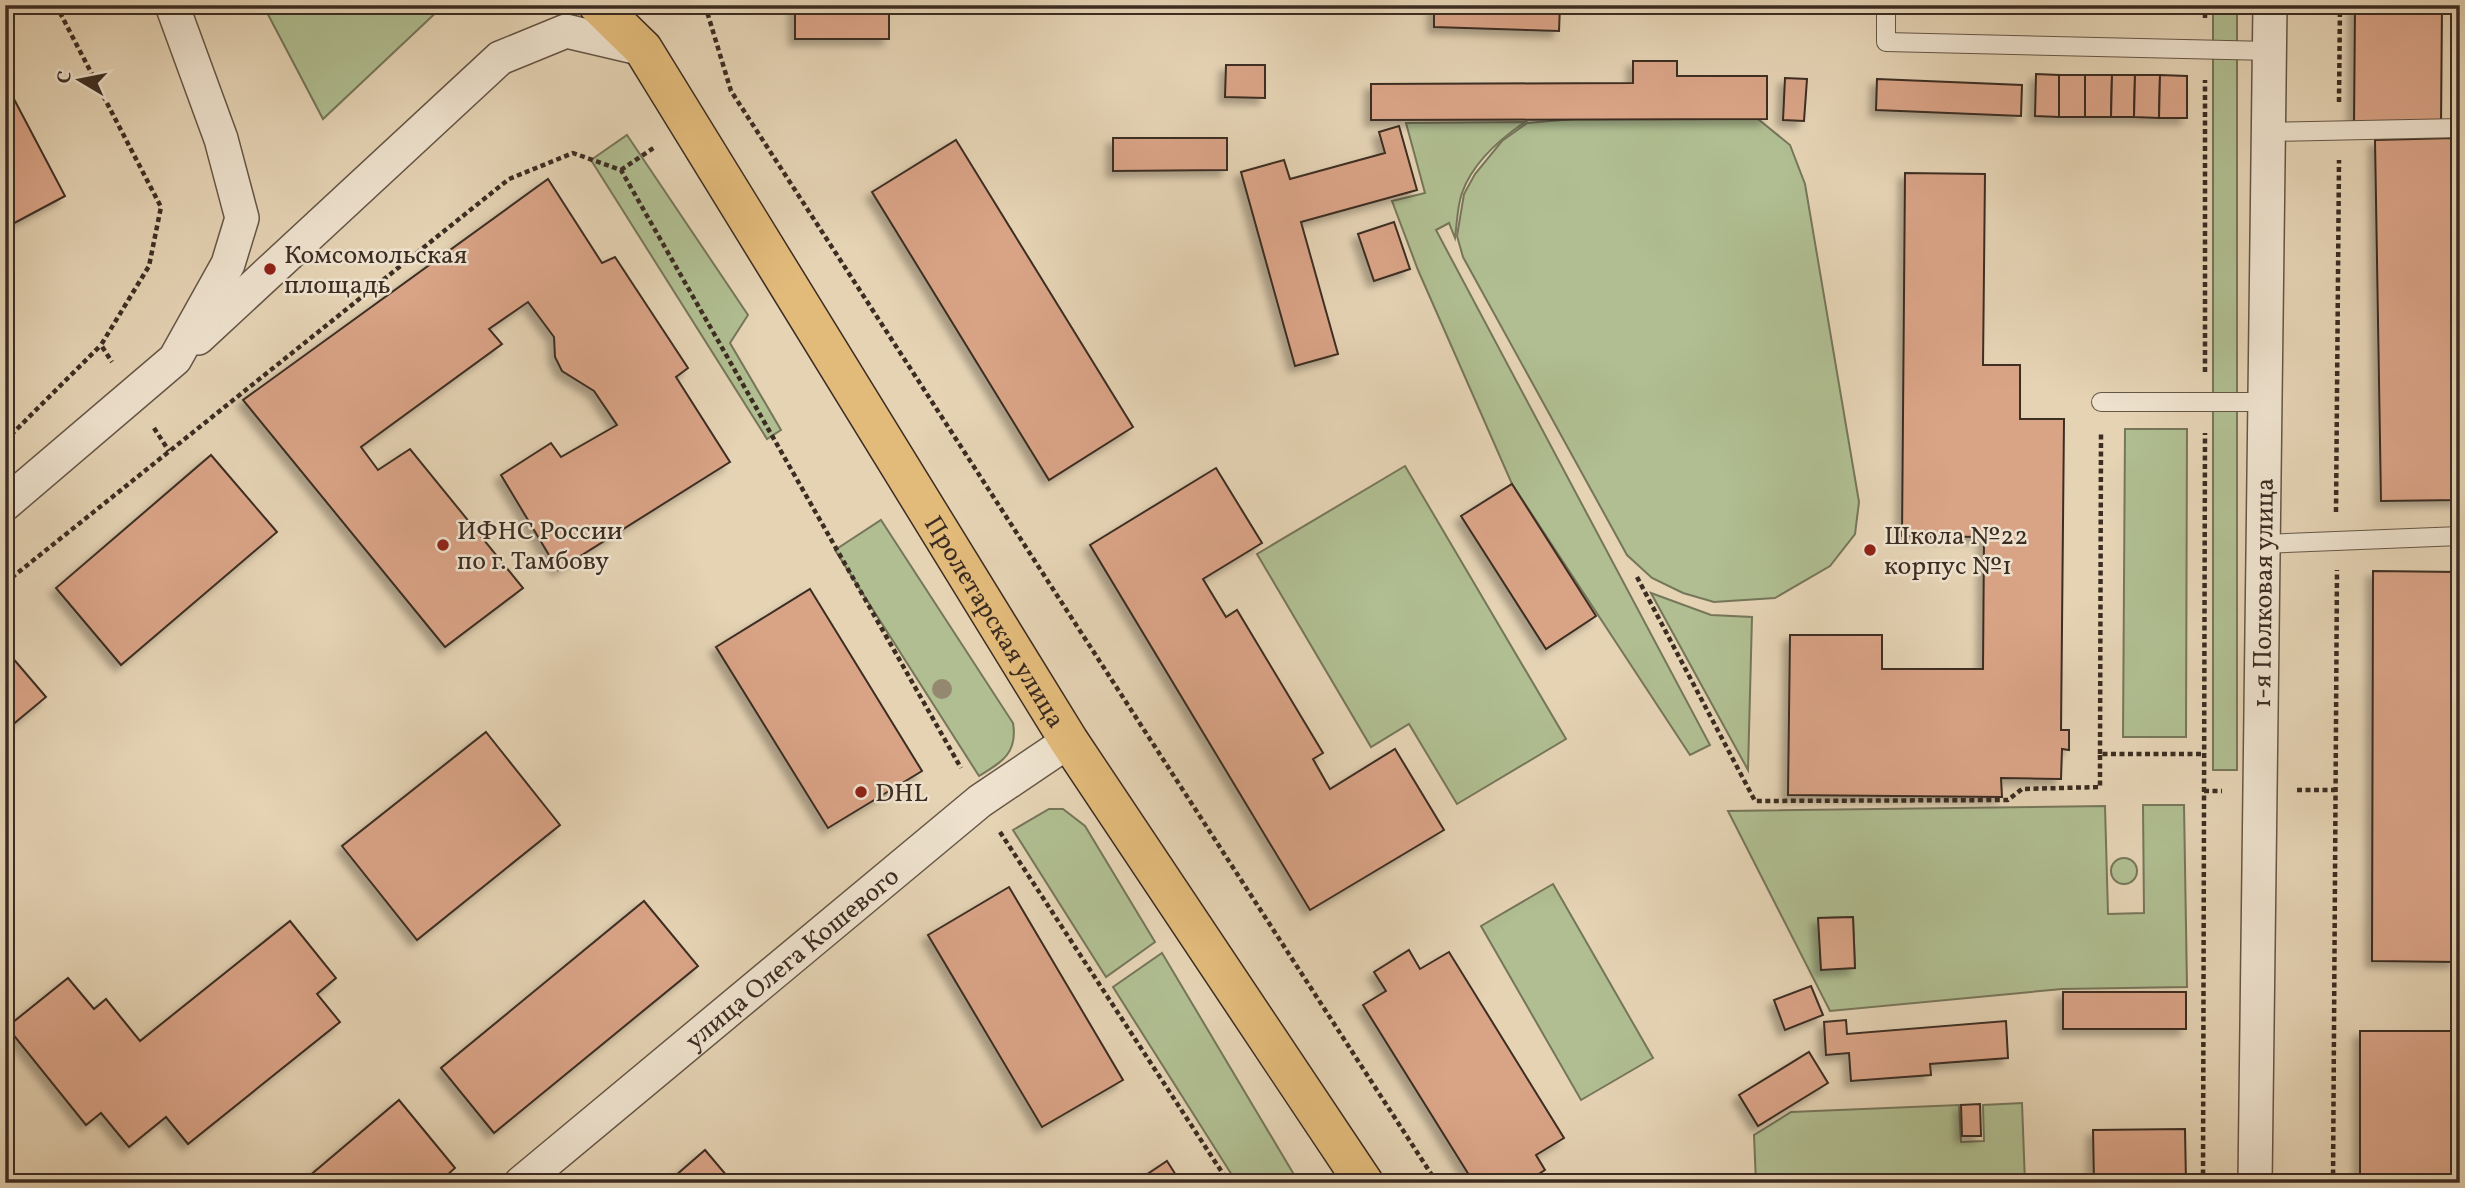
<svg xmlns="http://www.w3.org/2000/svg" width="2465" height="1188" viewBox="0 0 2465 1188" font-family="Vollkorn,serif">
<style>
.green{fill:#b0be91;stroke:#76765a;stroke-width:2;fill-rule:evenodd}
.building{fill:#d9a386;stroke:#3c2d22;stroke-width:2;filter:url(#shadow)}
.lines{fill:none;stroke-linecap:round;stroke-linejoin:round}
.lane-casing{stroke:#665646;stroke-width:20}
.street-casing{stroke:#665646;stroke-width:36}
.primary-casing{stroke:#3c2d22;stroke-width:41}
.path{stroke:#3c2d22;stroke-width:4.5;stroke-dasharray:5 3.5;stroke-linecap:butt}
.lane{stroke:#eee2ce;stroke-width:18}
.street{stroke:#eee2ce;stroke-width:33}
.primary{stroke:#e2ba7a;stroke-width:38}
.tree{fill:#958870}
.poi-dot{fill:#8f2418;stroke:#eee2ce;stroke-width:2.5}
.labels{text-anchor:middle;stroke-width:5;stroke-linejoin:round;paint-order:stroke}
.poi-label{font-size:26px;fill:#3c2d22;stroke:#eee2ce;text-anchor:start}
.street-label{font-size:26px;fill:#3c2d22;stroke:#eee2ce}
</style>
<defs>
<filter id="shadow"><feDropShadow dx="-6" dy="6" stdDeviation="3.5" flood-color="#0004"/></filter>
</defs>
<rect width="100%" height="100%" fill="#e5d3b4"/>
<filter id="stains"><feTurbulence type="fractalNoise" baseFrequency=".00286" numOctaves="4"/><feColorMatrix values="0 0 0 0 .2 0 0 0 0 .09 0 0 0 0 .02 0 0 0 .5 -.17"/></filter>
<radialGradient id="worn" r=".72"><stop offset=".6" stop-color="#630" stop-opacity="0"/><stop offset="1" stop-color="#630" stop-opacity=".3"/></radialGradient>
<g class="green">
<path d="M 263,5 L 444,5 L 323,119 Z"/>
<rect x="2213" y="5" width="24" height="765"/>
<path d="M 1705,108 L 1753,115 L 1790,145 L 1805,184 L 1859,502 L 1855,534 L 1830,566 L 1775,598 L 1714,602 L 1683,593 L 1652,578 L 1627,555 L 1463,257 L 1457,236 L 1464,194 L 1475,174 L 1502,141 L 1527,123 Z"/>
<path d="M 1525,122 C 1500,139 1472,164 1462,193 C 1457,207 1457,224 1455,238 L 1449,223 L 1436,230 L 1710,745 L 1690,755 L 1512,484 L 1418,270 L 1392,201 L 1425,193 L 1406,123 Z"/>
<path d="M 627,135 L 748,315 L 730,343 L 781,430 L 767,439 L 591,160 Z"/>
<path d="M 2125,429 L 2187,429 L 2186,737 L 2123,737 Z"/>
<path d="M 1405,466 L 1566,739 L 1457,804 L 1409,724 L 1371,747 L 1257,554 Z"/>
<path d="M 881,520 L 1013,723 C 1018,753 1002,762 979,776 L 835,550 Z"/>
<path d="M 1651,593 L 1711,615 L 1752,617 L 1748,770 Z"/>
<path d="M 2143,805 L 2184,805 L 2187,987 L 2062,989 L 1830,1011 L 1728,811 L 2105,806 L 2108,914 L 2144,913 ZM 1853,917 L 1855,968 L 1821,969 L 1819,918 Z"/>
<path d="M 1049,809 L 1063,809 L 1085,826 L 1155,942 L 1106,977 L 1013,830 Z"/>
<circle cx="2124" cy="871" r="13"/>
<path d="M 1553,884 L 1653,1058 L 1581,1100 L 1481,926 Z"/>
<path d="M 1162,953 L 1299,1183 L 1237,1183 L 1113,987 Z"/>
<path d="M 2022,1103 L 2025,1183 L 1756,1183 L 1754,1135 L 1791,1112 L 1959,1105 L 1961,1142 L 1984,1141 L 1983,1105 Z"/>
</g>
<g class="building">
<rect x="795" y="5" width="94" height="34"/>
<path d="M 1434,5 L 1560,5 L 1559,31 L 1434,27 Z"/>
<path d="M 2355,5 L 2442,5 L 2441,126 L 2354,125 Z"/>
<path d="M 1633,61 L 1677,61 L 1677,76 L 1767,76 L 1767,119 L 1371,120 L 1371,84 L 1633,83 Z"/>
<path d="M 1226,65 L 1265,65 L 1265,98 L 1225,97 Z"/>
<path d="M 2036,74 L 2059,75 L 2059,117 L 2035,116 Z"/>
<rect x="2059" y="75" width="26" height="42"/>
<path d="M 2085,75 L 2112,75 L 2111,117 L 2085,117 Z"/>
<path d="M 2112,75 L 2135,75 L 2134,117 L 2111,117 Z"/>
<path d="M 2135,75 L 2160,75 L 2159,118 L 2134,117 Z"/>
<path d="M 2160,75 L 2187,76 L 2187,118 L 2159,118 Z"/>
<path d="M 1785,78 L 1807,79 L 1804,121 L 1783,120 Z"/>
<path d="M 1877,79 L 2022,85 L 2021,116 L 1876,110 Z"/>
<path d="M 5,82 L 65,196 L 5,228 Z"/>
<path d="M 1399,126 L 1417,190 L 1301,222 L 1338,354 L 1295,366 L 1241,172 L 1284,160 L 1290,179 L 1385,153 L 1379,132 Z"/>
<path d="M 1113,138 L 1227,138 L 1227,170 L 1113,171 Z"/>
<path d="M 2455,138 L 2460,500 L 2381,501 L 2375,140 Z"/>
<path d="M 956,140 L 1133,427 L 1049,480 L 872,192 Z"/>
<path d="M 1905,173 L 1985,174 L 1983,365 L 2020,365 L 2020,419 L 2064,419 L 2061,730 L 2069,730 L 2069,750 L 2062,749 L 2061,779 L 2001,778 L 2002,797 L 1788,795 L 1790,635 L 1882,635 L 1882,669 L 1983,669 L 1984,537 L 1902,536 Z"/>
<path d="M 548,179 L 602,263 L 615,257 L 688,368 L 676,377 L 730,462 L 558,570 L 501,475 L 551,443 L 561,457 L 617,425 L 594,391 L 562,371 L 555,357 L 554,337 L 528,302 L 489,329 L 502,344 L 361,447 L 378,470 L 410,449 L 523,588 L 445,647 L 243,400 Z"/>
<path d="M 1394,222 L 1410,269 L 1374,281 L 1358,234 Z"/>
<path d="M 211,455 L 277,532 L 121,665 L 56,588 Z"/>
<path d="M 1216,468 L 1262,543 L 1203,579 L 1226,617 L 1237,610 L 1323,753 L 1313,759 L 1330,789 L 1395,749 L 1444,830 L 1310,910 L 1090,545 Z"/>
<path d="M 1512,484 L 1596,616 L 1546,649 L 1461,516 Z"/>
<path d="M 2373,571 L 2458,572 L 2456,962 L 2372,961 Z"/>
<path d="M 810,589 L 922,771 L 828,828 L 716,647 Z"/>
<path d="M 5,649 L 46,697 L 5,731 Z"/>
<path d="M 486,732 L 560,825 L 417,940 L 342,846 Z"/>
<path d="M 1009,887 L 1123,1080 L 1042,1127 L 928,935 Z"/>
<path d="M 644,901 L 698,966 L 494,1133 L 441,1068 Z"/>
<path d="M 1853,917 L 1855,968 L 1821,970 L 1818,918 Z"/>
<path d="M 290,921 L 336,978 L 317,994 L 340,1022 L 188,1144 L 166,1117 L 129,1147 L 101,1113 L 86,1125 L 7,1027 L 68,978 L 94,1009 L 106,999 L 140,1041 Z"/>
<path d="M 1409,950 L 1420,969 L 1449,952 L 1564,1138 L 1536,1155 L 1545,1170 L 1524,1183 L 1505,1183 L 1501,1177 L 1492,1183 L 1474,1183 L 1363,1005 L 1386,991 L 1374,972 Z"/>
<path d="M 1811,986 L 1823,1015 L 1785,1030 L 1774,1000 Z"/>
<rect x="2063" y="992" width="123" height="37"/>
<path d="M 1846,1020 L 1847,1034 L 2006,1021 L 2008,1058 L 1930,1064 L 1931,1075 L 1851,1081 L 1849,1053 L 1826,1055 L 1824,1022 Z"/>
<path d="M 2360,1031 L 2457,1031 L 2456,1183 L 2360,1183 Z"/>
<path d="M 1809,1052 L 1828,1083 L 1758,1126 L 1739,1095 Z"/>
<path d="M 399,1100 L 455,1168 L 438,1183 L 301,1183 Z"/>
<path d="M 1980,1104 L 1981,1136 L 1962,1136 L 1961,1105 Z"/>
<path d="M 2185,1129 L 2186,1183 L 2094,1183 L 2093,1130 Z"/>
<path d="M 705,1150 L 733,1183 L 667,1183 Z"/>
<path d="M 1167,1161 L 1181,1183 L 1134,1183 Z"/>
</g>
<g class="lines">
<g class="lane-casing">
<g id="lane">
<path d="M 1886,5 L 1886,42 L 2270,51"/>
<path d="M 2268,132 L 2460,128"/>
<path d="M 2101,402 L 2263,402"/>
<path d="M 2263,544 L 2460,536"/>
</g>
</g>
<g class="street-casing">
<g id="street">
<path d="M 198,338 L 500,58 L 566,31 L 643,49"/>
<path d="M 5,504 L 175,359 L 228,264 L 242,218 L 221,139 L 172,5"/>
<path id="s1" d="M 521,1183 L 980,801 L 1069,741"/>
<path id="s2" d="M 2255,1183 L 2270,5"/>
</g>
</g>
<g class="primary-casing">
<g id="primary">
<path id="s3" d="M 598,5 L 643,49 L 1069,741 L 1364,1183"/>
</g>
</g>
<g class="path">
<path d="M 56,5 L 161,207 L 149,266 L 101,345 L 112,362"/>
<path d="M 705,5 L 731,91 L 1437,1183"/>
<path d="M 2205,18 L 2205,5"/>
<path d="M 2339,102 L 2340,5"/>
<path d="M 621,170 L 655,147"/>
<path d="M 2205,372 L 2205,80"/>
<path d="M 154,428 L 169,451"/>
<path d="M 5,441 L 101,345"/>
<path d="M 2336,512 L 2339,160"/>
<path d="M 1637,577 L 1755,801 L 2008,800 L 2022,789 L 2100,787 L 2100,754 L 2204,754"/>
<path d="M 5,583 L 509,179 L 573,153 L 621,170 L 961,768"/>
<path d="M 2100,754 L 2101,433"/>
<path d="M 2297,790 L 2335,790"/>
<path d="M 2204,791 L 2222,791"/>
<path d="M 1000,832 L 1229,1183"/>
<path d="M 2203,1183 L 2205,433"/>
<path d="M 2333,1183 L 2337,570"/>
</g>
<use href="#lane" class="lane"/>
<use href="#street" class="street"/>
<use href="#primary" class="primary"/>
</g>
<circle class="tree" cx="942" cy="689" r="10"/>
<g class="poi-dot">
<circle cx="270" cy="269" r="7"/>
<circle cx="443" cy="545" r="7"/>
<circle cx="1870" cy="550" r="7"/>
<circle cx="861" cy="792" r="7"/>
</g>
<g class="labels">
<g class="poi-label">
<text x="284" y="263">Комсомольская<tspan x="284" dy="30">площадь</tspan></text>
<text x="457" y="539">ИФНС России<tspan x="457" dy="30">по г. Тамбову</tspan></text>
<text x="1884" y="544">Школа №22<tspan x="1884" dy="30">корпус №1</tspan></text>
<text x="875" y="801">DHL</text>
</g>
<g class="street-label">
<text dy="9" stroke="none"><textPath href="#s2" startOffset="590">1-я Полковая улица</textPath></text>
<text dy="9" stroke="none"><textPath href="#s3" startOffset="735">Пролетарская улица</textPath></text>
<text dy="9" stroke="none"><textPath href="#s1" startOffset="352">улица Олега Кошевого</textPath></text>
</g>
</g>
<rect width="2465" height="1188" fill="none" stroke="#e5d3b4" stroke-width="28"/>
<rect x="7" y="7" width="2451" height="1174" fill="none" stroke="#3c2d22" stroke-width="3.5"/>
<rect x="14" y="14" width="2437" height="1160" fill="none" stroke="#3c2d22" stroke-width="2"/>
<g transform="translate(80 80) rotate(280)" stroke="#eee2ce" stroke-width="5" paint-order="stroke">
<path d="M0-5L12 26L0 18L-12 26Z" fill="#3c2d22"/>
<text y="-10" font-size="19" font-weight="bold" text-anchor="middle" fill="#3c2d22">С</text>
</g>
<rect width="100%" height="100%" filter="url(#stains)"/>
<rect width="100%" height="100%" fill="url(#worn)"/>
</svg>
